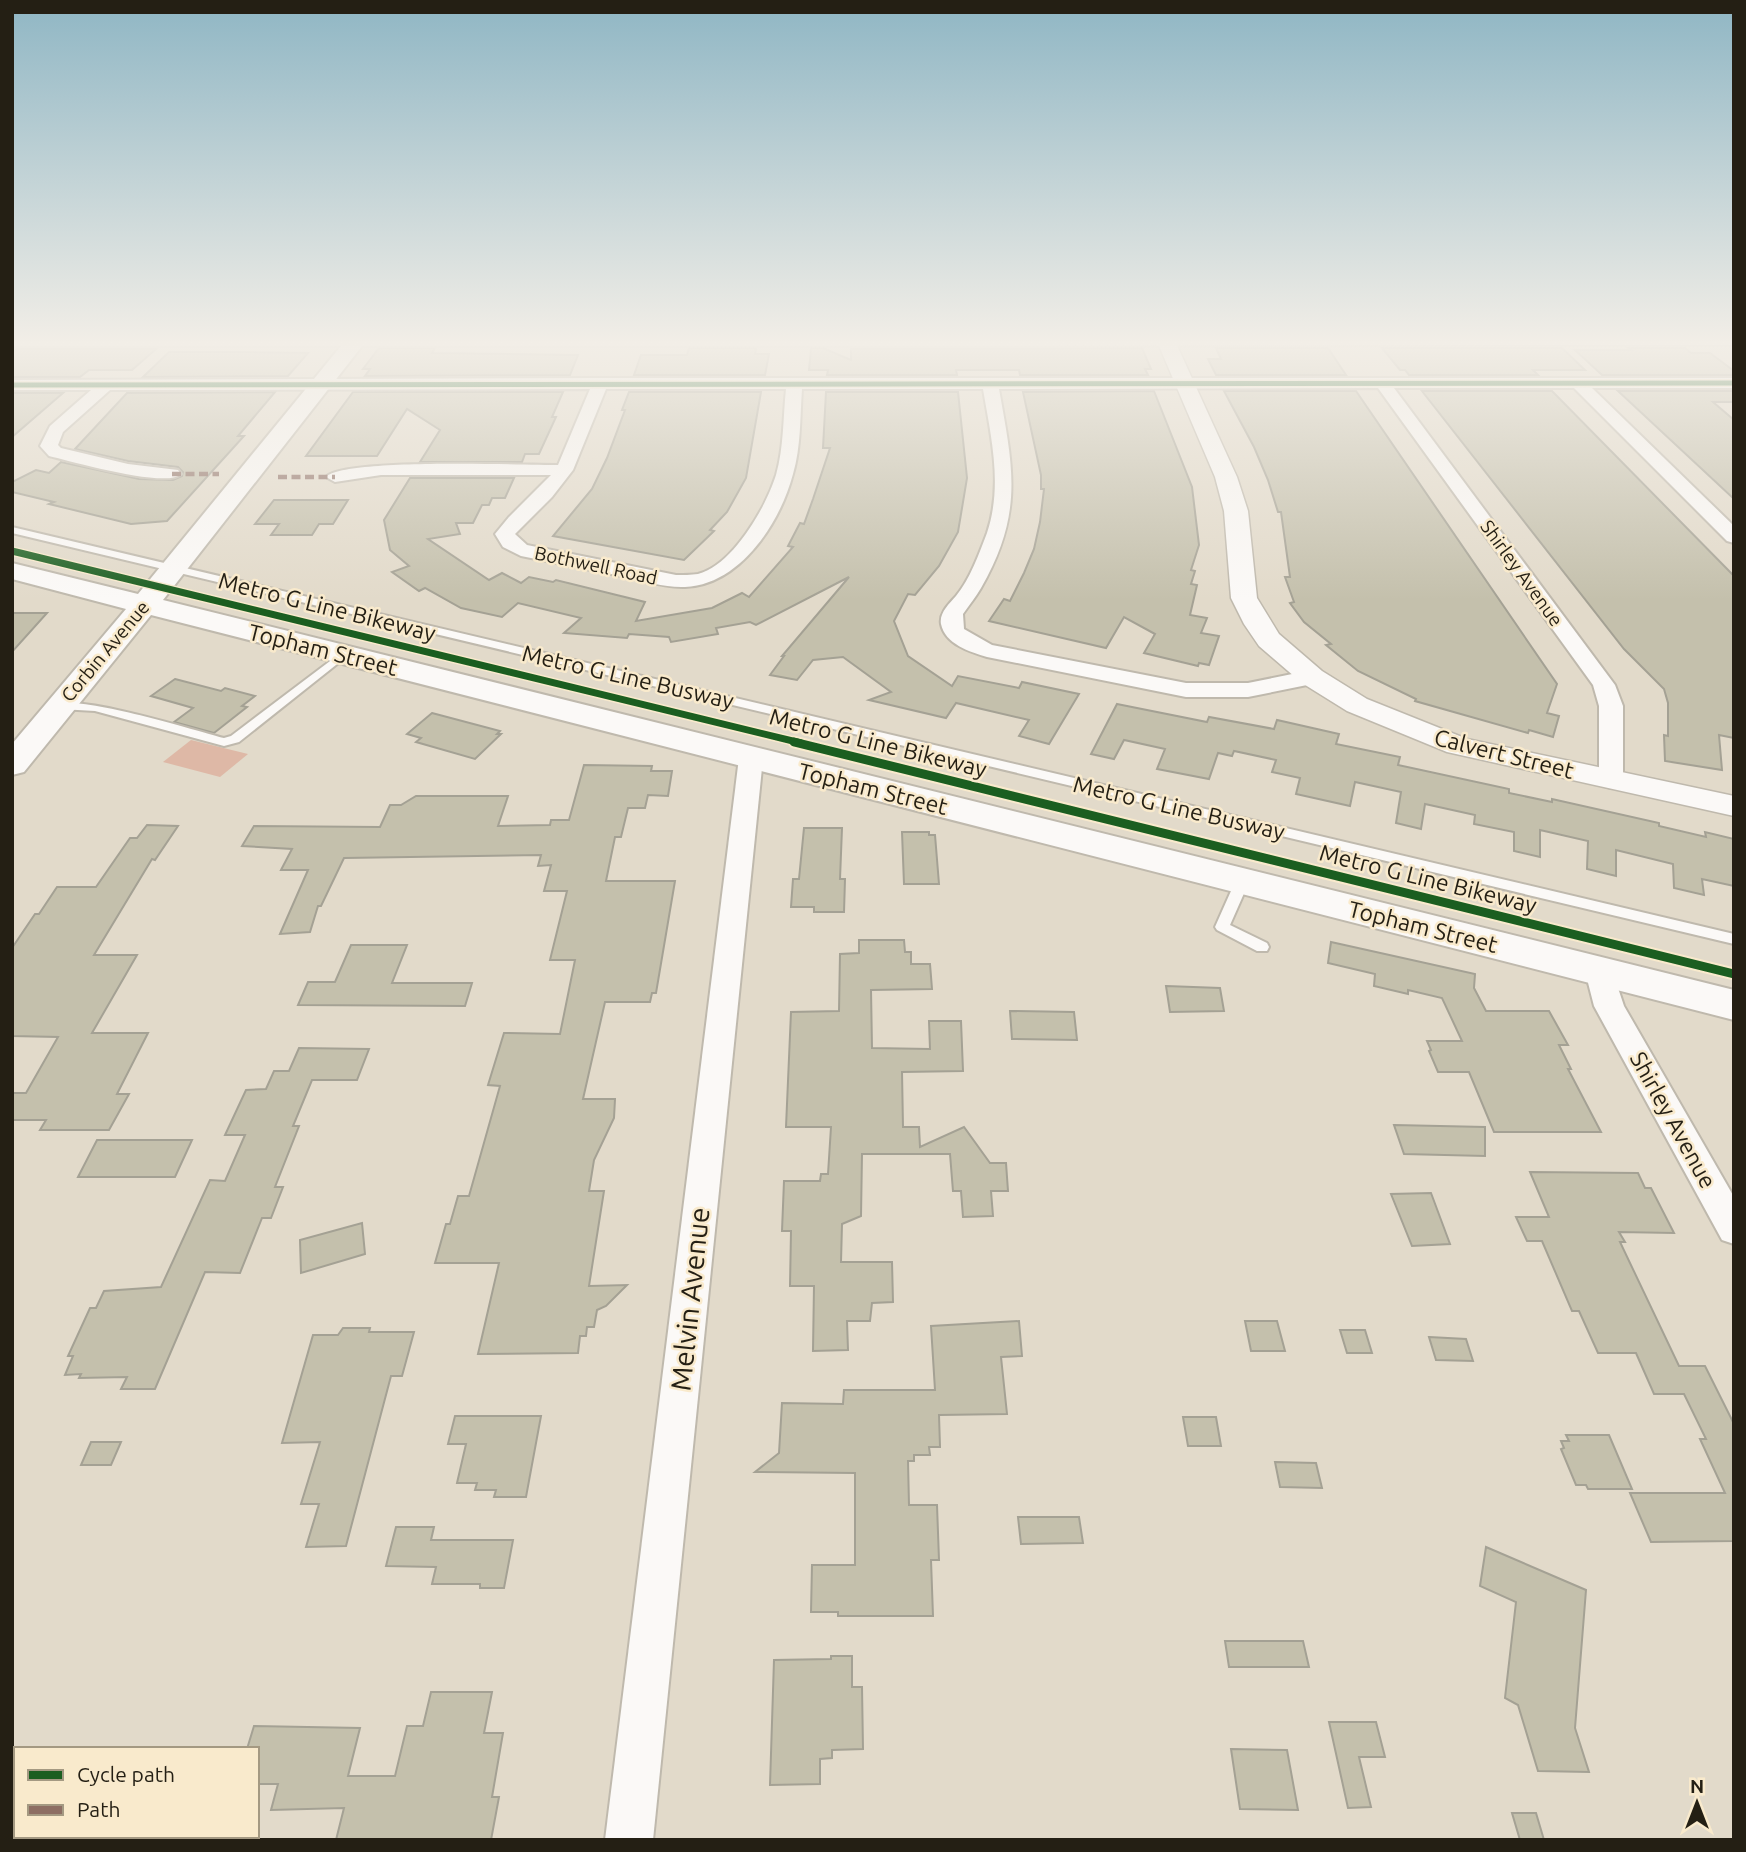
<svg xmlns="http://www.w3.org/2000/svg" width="1746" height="1852" viewBox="0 0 1746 1852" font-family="Ubuntu,sans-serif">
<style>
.green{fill:#deb8a6}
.building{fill:#c4c0ac;stroke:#a4a194;stroke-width:2}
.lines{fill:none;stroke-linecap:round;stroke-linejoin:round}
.service-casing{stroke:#bfb9ad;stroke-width:4}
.minor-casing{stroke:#bfb9ad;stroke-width:4}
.tertiary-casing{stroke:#bfb9ad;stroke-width:3}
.secondary-casing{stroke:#bfb9ad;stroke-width:4}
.service{fill:#fbf9f7;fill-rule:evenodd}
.minor{fill:#fbf9f7;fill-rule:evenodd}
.tertiary{fill:#fbf9f7;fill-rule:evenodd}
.secondary{fill:#fbf9f7;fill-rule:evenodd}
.quiet{stroke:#8d6e63;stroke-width:4.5;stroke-dasharray:9 4.5;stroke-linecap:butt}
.cycleway-far2-casing{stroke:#f9eacc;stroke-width:8}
.cycleway-far1-casing{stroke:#f9eacc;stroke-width:10}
.cycleway-casing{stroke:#f9eacc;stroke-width:13}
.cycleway-far2{stroke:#1b5e20;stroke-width:5}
.cycleway-far1{stroke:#1b5e20;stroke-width:7}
.cycleway{stroke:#1b5e20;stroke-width:9}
.labels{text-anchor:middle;stroke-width:5;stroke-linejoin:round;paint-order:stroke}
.far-street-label{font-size:19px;fill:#241f14;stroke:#f9eacc}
.street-label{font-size:23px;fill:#241f14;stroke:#f9eacc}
.near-street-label{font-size:28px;fill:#241f14;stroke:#f9eacc}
</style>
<rect width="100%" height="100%" fill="#e2daca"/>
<path class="green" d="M 191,740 L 248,754 L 220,777 L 163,762 Z"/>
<g class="building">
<path d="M 379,348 L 435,348 L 432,353 L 578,355 L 570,375 L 365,376 L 370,369 L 363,369 Z"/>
<path d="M 689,348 L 756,348 L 755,354 L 769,354 L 765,375 L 634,375 L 641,355 L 687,355 Z"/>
<path d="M 811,348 L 823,348 L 851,360 L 851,349 L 1142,348 L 1151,369 L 1145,369 L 1148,375 L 1020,375 L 1019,370 L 956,370 L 957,375 L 827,375 L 828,370 L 809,370 Z"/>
<path d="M 1216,348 L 1328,348 L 1346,375 L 1216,375 L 1208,359 L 1221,359 Z"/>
<path d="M 1382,348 L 1562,348 L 1585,370 L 1533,370 L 1538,375 L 1409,375 L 1405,370 L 1400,370 Z"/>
<path d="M 1628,348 L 1685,348 L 1691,353 L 1710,353 L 1734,371 L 1734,375 L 1602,375 L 1575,350 L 1631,350 Z"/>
<path d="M 17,349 L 156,349 L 132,370 L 89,370 L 80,377 L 12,377 L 12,353 Z"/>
<path d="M 169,352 L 236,352 L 308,353 L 288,376 L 143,377 Z"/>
<path d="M 1154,391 L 1192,487 L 1199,545 L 1191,570 L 1195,571 L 1191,584 L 1197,585 L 1190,615 L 1207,618 L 1201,633 L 1219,636 L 1209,665 L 1199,663 L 1198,666 L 1144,653 L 1155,634 L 1124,617 L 1106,648 L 989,621 L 1004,599 L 1010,601 L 1024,573 L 1034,549 L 1040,522 L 1044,489 L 1041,489 L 1041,475 L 1023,392 Z"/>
<path d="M 1224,391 L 1356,391 L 1557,684 L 1547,713 L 1559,716 L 1553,737 L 1529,730 L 1528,733 L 1415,701 L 1416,699 L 1358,671 L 1326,645 L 1331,644 L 1304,622 L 1290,603 L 1294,602 L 1285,577 L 1290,577 L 1281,512 L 1278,512 L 1268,480 L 1254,447 Z"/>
<path d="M 1422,391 L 1552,391 L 1734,576 L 1734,738 L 1719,735 L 1722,770 L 1665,761 L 1664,735 L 1668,736 L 1668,703 L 1664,689 L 1624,649 Z"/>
<path d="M 1618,391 L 1734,391 L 1734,402 L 1713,402 L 1734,420 L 1734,499 Z"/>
<path d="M 275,392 L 238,436 L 244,436 L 167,521 L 131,524 L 49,504 L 54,502 L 12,492 L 12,482 L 36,470 L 49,473 L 61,462 L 139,479 L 173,480 L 182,476 L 183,472 L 178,467 L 128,461 L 75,449 L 127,393 Z"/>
<path d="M 353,392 L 563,392 L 552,417 L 556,417 L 539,454 L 525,454 L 522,462 L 420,462 L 440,430 L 407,409 L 377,456 L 306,456 Z"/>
<path d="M 629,392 L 761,392 L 746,478 L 727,512 L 710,530 L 714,531 L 684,560 L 553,536 L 592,489 L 607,458 L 625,410 L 622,410 Z"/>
<path d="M 826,392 L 958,392 L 967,478 L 958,532 L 939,566 L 915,595 L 908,594 L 894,621 L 908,656 L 952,686 L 958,676 L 1019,688 L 1022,682 L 1079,694 L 1049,744 L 1019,736 L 1029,720 L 956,703 L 946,718 L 869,700 L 891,692 L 843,657 L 813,660 L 797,680 L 770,675 L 784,656 L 782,656 L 849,577 L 756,625 L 750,622 L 716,628 L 718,634 L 671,642 L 669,637 L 629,634 L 627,638 L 564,633 L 581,618 L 518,603 L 502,617 L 461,608 L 425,588 L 419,591 L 392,572 L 409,566 L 390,550 L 384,520 L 410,478 L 514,478 L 505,498 L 492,498 L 489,505 L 482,505 L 473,523 L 456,523 L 460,534 L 428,539 L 489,580 L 502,573 L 521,583 L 529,577 L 553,582 L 556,580 L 645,602 L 636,621 L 712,608 L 742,593 L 749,597 L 793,547 L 788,546 L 800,523 L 804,524 L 813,499 L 830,448 L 823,448 Z"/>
<path d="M 12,393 L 63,393 L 12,437 Z"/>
<path d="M 274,500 L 348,500 L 333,524 L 319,524 L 312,535 L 271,535 L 279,524 L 255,524 Z"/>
<path d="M 12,613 L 47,613 L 12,652 Z"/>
<path d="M 175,679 L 221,691 L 225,688 L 255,696 L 242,706 L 247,707 L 214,733 L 174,722 L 193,708 L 151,696 Z"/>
<path d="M 1117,704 L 1207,722 L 1209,717 L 1274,729 L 1277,720 L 1339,734 L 1336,744 L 1400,757 L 1398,765 L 1509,789 L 1509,793 L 1552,802 L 1552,799 L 1659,823 L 1659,826 L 1706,837 L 1705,832 L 1734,839 L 1734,886 L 1702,879 L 1704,895 L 1674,888 L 1673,864 L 1616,850 L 1616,876 L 1587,869 L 1588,841 L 1540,830 L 1540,857 L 1514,851 L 1514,832 L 1474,824 L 1475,815 L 1425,804 L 1421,829 L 1396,823 L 1401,792 L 1355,782 L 1350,806 L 1296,794 L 1300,778 L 1272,772 L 1276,760 L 1234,751 L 1232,756 L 1218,753 L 1209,779 L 1157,769 L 1165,749 L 1124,740 L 1114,759 L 1091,754 Z"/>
<path d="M 432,713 L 500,731 L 497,734 L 501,734 L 475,759 L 416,742 L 421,738 L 407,734 Z"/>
<path d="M 584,765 L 652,766 L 651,771 L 672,771 L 668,796 L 648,795 L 645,808 L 628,808 L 621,837 L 615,837 L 606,881 L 675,881 L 656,993 L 652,993 L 650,1002 L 605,1002 L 583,1099 L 615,1099 L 614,1118 L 594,1160 L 589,1191 L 604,1191 L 589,1286 L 627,1285 L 606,1306 L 597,1310 L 594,1327 L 587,1327 L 586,1336 L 580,1336 L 578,1353 L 478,1354 L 499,1263 L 435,1263 L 446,1224 L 450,1224 L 458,1196 L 469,1196 L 500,1086 L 488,1085 L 504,1033 L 560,1034 L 575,960 L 550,960 L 567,891 L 544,891 L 551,865 L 538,866 L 541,855 L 344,858 L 321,906 L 318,906 L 310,932 L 280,934 L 308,870 L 281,870 L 292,849 L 242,846 L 254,826 L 380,827 L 390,805 L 401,805 L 416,796 L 508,796 L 498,826 L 550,825 L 551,820 L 569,820 Z"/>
<path d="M 147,825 L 178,826 L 155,860 L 152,859 L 94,955 L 137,955 L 92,1033 L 148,1033 L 117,1094 L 129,1094 L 109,1130 L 40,1130 L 46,1120 L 12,1120 L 12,1093 L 26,1093 L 58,1037 L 12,1036 L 12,948 L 35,914 L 39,914 L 57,887 L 96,887 L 130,838 L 137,838 Z"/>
<path d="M 804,828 L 842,828 L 840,879 L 845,879 L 844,912 L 814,912 L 814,907 L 791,907 L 793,879 L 799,879 Z"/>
<path d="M 902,832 L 929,832 L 929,835 L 935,835 L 939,884 L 904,884 Z"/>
<path d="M 859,940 L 904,940 L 905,952 L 911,952 L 911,964 L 930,964 L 932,989 L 871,990 L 872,1048 L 930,1049 L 929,1021 L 961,1021 L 963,1071 L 902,1072 L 903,1127 L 919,1127 L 920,1147 L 964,1127 L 990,1163 L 1006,1163 L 1008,1191 L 991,1191 L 993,1216 L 963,1217 L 961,1191 L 953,1191 L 950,1154 L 862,1154 L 861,1216 L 842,1224 L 841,1262 L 892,1262 L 893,1302 L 872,1303 L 870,1321 L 847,1321 L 848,1350 L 813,1351 L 814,1286 L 790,1286 L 791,1231 L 782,1231 L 784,1181 L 820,1181 L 821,1174 L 828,1174 L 831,1127 L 786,1127 L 791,1012 L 839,1011 L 840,954 L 859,953 Z"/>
<path d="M 1331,942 L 1475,974 L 1474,988 L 1486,1011 L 1549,1011 L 1568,1045 L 1559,1045 L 1571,1069 L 1568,1069 L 1601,1132 L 1494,1132 L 1469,1072 L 1438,1072 L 1429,1051 L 1431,1050 L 1427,1041 L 1462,1041 L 1442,998 L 1408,990 L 1408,994 L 1374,986 L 1375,974 L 1328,963 Z"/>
<path d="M 351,945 L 407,945 L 392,983 L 472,983 L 465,1006 L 298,1005 L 308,982 L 335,982 Z"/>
<path d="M 1166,986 L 1220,988 L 1224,1011 L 1170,1012 Z"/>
<path d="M 1010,1011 L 1074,1012 L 1077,1040 L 1012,1039 Z"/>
<path d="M 299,1048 L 369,1049 L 357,1080 L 312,1080 L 293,1126 L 299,1126 L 275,1187 L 283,1187 L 271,1218 L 262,1218 L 240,1273 L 205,1272 L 155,1389 L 121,1389 L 127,1377 L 79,1378 L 81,1374 L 65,1375 L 73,1356 L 68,1356 L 90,1308 L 96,1308 L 104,1291 L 161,1287 L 210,1180 L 225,1181 L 245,1135 L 225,1135 L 246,1090 L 266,1089 L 274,1071 L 289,1071 Z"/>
<path d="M 1394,1125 L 1485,1127 L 1485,1156 L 1404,1154 Z"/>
<path d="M 97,1140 L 192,1140 L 175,1177 L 78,1177 Z"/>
<path d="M 1530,1172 L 1638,1173 L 1645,1188 L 1651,1188 L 1674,1233 L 1619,1232 L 1625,1242 L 1620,1242 L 1679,1366 L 1705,1366 L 1734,1424 L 1734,1541 L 1651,1542 L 1630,1493 L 1725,1493 L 1700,1439 L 1706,1439 L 1684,1394 L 1654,1394 L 1636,1353 L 1598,1353 L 1579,1311 L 1572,1311 L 1542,1241 L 1527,1241 L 1516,1217 L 1549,1217 Z"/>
<path d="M 1431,1193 L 1450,1244 L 1412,1246 L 1391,1194 Z"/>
<path d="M 362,1223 L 365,1254 L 301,1273 L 300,1240 Z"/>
<path d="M 1019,1321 L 1022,1356 L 1001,1357 L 1007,1414 L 939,1415 L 940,1447 L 929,1447 L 930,1455 L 914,1455 L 914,1461 L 908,1461 L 909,1505 L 937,1505 L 939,1560 L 931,1560 L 933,1616 L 838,1616 L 838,1612 L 811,1612 L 812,1565 L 855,1565 L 855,1473 L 755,1472 L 779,1453 L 782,1403 L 843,1404 L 844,1390 L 935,1390 L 931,1326 Z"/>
<path d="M 1245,1321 L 1277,1321 L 1285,1351 L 1251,1351 Z"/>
<path d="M 343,1328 L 370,1328 L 369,1332 L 414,1332 L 402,1376 L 391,1376 L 346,1546 L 306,1547 L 319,1504 L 301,1504 L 320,1442 L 282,1443 L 313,1335 L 338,1335 Z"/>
<path d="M 1340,1330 L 1365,1330 L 1372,1353 L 1347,1353 Z"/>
<path d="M 1429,1337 L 1466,1339 L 1473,1361 L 1436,1360 Z"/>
<path d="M 455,1416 L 541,1416 L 526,1497 L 494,1497 L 496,1490 L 475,1490 L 477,1483 L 457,1483 L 466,1444 L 448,1444 Z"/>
<path d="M 1183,1417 L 1216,1417 L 1221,1446 L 1188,1446 Z"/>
<path d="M 1566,1435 L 1609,1435 L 1632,1489 L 1588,1489 L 1586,1485 L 1576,1485 L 1561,1449 L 1564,1448 L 1561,1441 L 1569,1441 Z"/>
<path d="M 91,1442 L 121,1442 L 111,1465 L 81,1465 Z"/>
<path d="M 1275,1462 L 1316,1463 L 1322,1488 L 1280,1487 Z"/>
<path d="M 1018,1517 L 1079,1517 L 1083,1543 L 1021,1544 Z"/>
<path d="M 396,1527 L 434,1527 L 431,1540 L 513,1540 L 504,1588 L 480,1588 L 480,1584 L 432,1584 L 436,1567 L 386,1566 Z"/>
<path d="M 1486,1547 L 1586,1590 L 1575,1728 L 1589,1772 L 1538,1771 L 1518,1705 L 1505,1698 L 1516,1602 L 1480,1586 Z"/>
<path d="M 1225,1641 L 1303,1641 L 1309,1667 L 1229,1667 Z"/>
<path d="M 831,1656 L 852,1656 L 852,1687 L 862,1687 L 863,1749 L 832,1750 L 832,1758 L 820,1759 L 820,1784 L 770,1785 L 774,1660 L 831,1659 Z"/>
<path d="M 431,1692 L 492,1692 L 484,1733 L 503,1733 L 492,1797 L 499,1797 L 491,1840 L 336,1840 L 344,1808 L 271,1810 L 278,1784 L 257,1784 L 257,1749 L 247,1749 L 254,1726 L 360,1728 L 348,1776 L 395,1776 L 407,1726 L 423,1726 Z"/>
<path d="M 1329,1722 L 1376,1722 L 1385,1757 L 1359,1757 L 1371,1807 L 1348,1808 Z"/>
<path d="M 1231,1749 L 1287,1750 L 1298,1810 L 1240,1809 Z"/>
<path d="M 1512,1813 L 1536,1813 L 1544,1840 L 1520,1840 Z"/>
</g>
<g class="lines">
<g class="service-casing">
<g id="service">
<path d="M 1734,341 L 1734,345 L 12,346 L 12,342 Z"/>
<path d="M 12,527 L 1734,934 L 1734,944 L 12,533 Z"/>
<path d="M 342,652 L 347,655 L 346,657 L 239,742 L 224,746 L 95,711 L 60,709 L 54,706 C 73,692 196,731 224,738 L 231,736 Z"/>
<path d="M 1242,877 L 1249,882 L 1230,925 L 1267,943 L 1269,947 L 1267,951 L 1257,951 L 1217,930 L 1215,927 L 1235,882 Z"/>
</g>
</g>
<g class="minor-casing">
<g id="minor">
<path d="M 600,378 L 1734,378 L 1734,388 L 1592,388 L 1734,526 L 1734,543 L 1727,541 L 1574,388 L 1394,388 L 1615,685 L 1623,706 L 1623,780 L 1620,785 L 1611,788 L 1602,785 L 1599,780 L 1599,706 L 1593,685 L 1378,388 L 999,389 C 1013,468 1024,513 981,588 C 976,597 969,605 963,614 L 964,629 L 992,645 L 1186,683 L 1248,683 L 1312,670 L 1320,672 L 1323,677 L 1320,682 L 1312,684 L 1248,697 L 1186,697 L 987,657 C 970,652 945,644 941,624 C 939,613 949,604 956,596 C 970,579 979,554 987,533 C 1003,485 991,437 983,389 L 802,389 C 800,417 801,447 793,474 C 780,523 740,585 685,587 C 666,588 645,581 626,577 C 591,570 556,563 521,556 L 503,547 L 495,534 L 509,517 L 551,475 L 381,475 L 335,482 L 326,477 C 343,458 523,465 558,465 L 590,389 L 110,390 L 63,432 L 58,445 L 61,448 L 128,464 L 178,470 L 181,474 C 168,489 70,461 49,456 L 40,446 L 50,426 L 91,390 L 12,390 L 12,380 ZM 606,389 L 786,389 C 783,417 784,447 776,475 C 766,507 733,565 698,574 C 691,575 683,575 676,575 L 527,545 L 515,534 L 552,497 L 573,470 Z"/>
<path d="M 751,751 L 760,753 L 763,758 L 653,1840 L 605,1840 L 739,758 L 742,753 Z"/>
<path d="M 1600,961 L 1610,964 L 1624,1006 L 1734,1197 L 1734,1244 L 1722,1240 L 1594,1006 L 1585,971 L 1590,964 Z"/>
</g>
</g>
<g class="tertiary-casing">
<path id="tertiary" d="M 1157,341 L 1175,341 L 1237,477 L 1248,511 L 1257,598 L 1279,634 L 1322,671 L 1367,699 L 1467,739 L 1734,796 L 1734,816 L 1447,752 L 1347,711 L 1302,683 L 1259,646 L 1244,624 L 1231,598 L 1224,511 L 1215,477 Z"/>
</g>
<g class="secondary-casing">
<path id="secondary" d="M 345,341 L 366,341 L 163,600 L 1734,990 L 1734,1020 L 151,615 L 24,772 L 12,775 L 12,744 L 126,609 L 12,579 L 12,563 L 138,594 Z"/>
</g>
<use href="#service" class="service"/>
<use href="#minor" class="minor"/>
<use href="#tertiary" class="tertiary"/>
<use href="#secondary" class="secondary"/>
<g class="quiet">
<path d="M 172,474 L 219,474"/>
<path d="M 278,477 L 335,477"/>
</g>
<g class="cycleway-far2-casing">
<path id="cycleway-far2" d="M 12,385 L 1734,383"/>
</g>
<g class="cycleway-far1-casing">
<path id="cycleway-far1" d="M 12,551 L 801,743"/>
</g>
<g class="cycleway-casing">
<path id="cycleway" d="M 794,742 L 1734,974"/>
</g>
<use href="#cycleway-far2" class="cycleway-far2"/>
<use href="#cycleway-far1" class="cycleway-far1"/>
<use href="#cycleway" class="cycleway"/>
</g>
<linearGradient id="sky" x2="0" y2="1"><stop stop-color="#8fb6c4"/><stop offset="0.57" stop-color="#f2eee7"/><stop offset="1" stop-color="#f2eee7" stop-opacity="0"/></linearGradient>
<rect width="1746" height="600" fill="url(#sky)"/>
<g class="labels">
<g class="far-street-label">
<text transform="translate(596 565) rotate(12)" y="7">Bothwell Road</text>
<text transform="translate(1522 573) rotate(54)" y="7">Shirley Avenue</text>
<text transform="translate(105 651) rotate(-50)" y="7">Corbin Avenue</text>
</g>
<g class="street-label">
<text transform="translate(327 607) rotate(14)" y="8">Metro G Line Bikeway</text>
<text transform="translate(323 650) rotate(14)" y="8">Topham Street</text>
<text transform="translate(628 677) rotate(13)" y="8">Metro G Line Busway</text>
<text transform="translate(878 743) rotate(14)" y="8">Metro G Line Bikeway</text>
<text transform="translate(1504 754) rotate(14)" y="8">Calvert Street</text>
<text transform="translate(873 789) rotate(14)" y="8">Topham Street</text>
<text transform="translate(1179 808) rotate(13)" y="8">Metro G Line Busway</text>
<text transform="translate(1428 879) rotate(14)" y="8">Metro G Line Bikeway</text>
<text transform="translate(1423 927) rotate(14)" y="8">Topham Street</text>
<text transform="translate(1673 1120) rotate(61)" y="8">Shirley Avenue</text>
</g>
<g class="near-street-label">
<text transform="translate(690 1299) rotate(-84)" y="10">Melvin Avenue</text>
</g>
</g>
<rect width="1746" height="1852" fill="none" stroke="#241f14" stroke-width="28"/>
<rect x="14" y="1747" width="245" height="91" fill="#f9eacc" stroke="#a49982" stroke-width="2"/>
<rect x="28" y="1770" width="35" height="10" fill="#1b5e20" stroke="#a49982" stroke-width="2"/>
<text x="77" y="1782" font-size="21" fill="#241f14">Cycle path</text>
<rect x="28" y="1805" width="35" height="10" fill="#8d6e63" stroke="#a49982" stroke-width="2"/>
<text x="77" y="1817" font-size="21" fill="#241f14">Path</text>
<g transform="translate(1697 1803)" stroke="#f9eacc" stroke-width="5" paint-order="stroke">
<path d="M0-5L12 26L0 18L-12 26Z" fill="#241f14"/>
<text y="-10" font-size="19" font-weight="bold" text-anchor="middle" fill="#241f14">N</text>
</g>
</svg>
